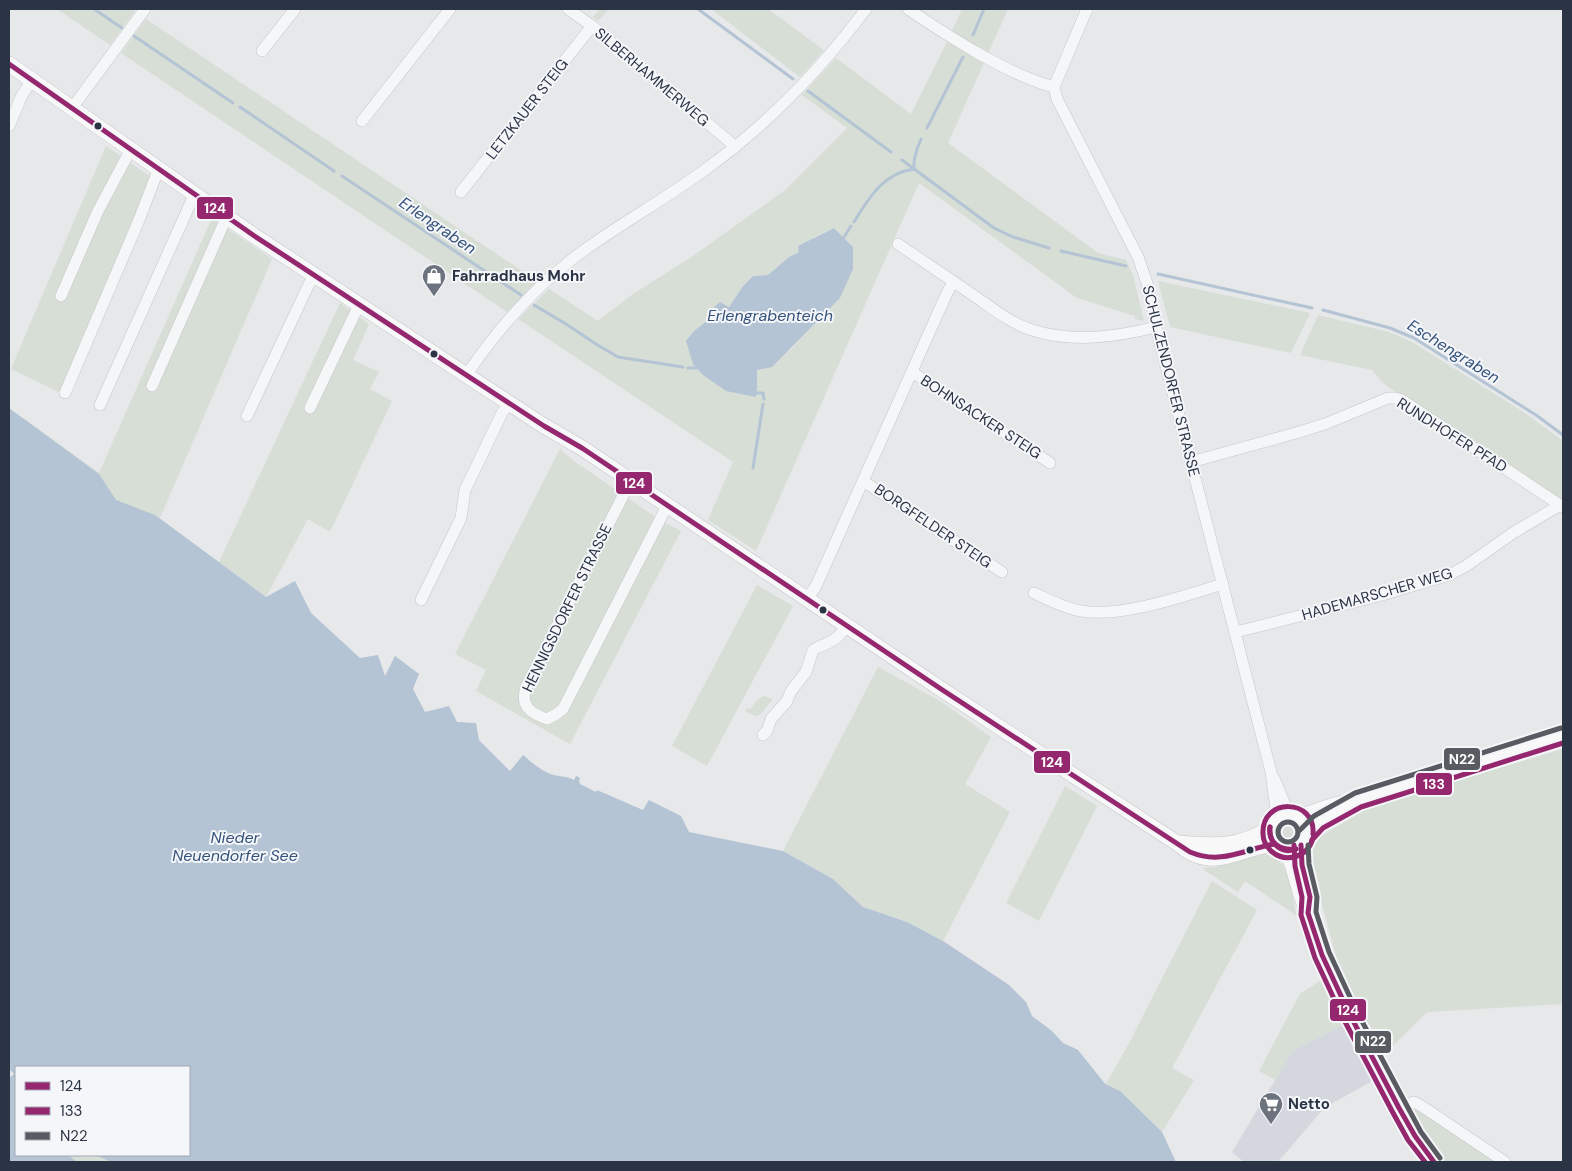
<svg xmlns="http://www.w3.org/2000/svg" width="1572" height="1171" viewBox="0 0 1572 1171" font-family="'DM Sans',sans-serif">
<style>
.built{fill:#d4d7dd}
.green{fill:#d6ded6;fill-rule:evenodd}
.water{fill:#b4c4d5}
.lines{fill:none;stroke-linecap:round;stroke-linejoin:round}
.stream{stroke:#b4c4d5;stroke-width:3}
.minor-casing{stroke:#c4c6c8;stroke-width:12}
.secondary-casing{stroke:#c4c6c8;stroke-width:16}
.minor{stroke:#f5f6f7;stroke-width:11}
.secondary{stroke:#f8f8f8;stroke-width:15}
.bus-1-casing{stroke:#f4f6f9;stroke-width:9}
.bus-2-casing{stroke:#f4f6f9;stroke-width:9}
.bus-3-casing{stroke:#f4f6f9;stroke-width:9}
.bus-1{stroke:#95276e;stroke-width:5}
.bus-2{stroke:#95276e;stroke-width:5}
.bus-3{stroke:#595b62;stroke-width:5}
.bus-dot{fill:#2b3445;stroke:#f4f6f9;stroke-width:2}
.labels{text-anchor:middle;stroke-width:4;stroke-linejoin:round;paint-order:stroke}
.street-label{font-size:15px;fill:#2b3445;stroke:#f4f6f9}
.poi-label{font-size:15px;font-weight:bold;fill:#2b3445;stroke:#f4f6f9;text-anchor:start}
.water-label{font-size:16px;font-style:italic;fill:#34527a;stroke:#f4f6f9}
.line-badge{stroke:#f4f6f9;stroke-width:2}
.badge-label{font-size:14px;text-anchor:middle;font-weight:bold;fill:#fff}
</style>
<rect width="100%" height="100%" fill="#e6e8ea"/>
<path class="built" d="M 1345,1024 L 1374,1080 L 1324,1108 L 1278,1162 L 1244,1162 L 1232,1152 L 1293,1050 Z"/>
<g class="green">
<path d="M 57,9 L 131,9 L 135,11 L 110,45 Z"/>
<path d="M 600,9 L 609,9 L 598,21 L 593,17 Z"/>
<path d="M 711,9 L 768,9 L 824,50 L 800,77 Z"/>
<path d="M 962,9 L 1008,9 L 948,143 L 1098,253 L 1126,260 L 1133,275 L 1144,321 L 1135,319 L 1135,316 L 1077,298 L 919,183 L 756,551 L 708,520 L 733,462 L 518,319 L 549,289 L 598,321 L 633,294 L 693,256 L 784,191 L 847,128 L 802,95 L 836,58 L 911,114 L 947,42 ZM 834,228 L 853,247 L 840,298 L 817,320 L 790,350 L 757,369 L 757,389 L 756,397 L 706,321 L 729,308 L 743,286 L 753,276 L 768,275 L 789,257 L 799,252 L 814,237 Z"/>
<path d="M 146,19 L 537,281 L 507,312 L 121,53 Z"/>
<path d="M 106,146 L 154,179 L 61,393 L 11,369 Z"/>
<path d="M 212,218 L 272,259 L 160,518 L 154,515 L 144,528 L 22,417 L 99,473 Z"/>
<path d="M 1158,281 L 1310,313 L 1291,353 L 1170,327 Z"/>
<path d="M 340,303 L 369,324 L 353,360 L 379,372 L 370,389 L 392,401 L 330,532 L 308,519 L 266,597 L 231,571 L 205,561 L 163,521 L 219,562 Z"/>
<path d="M 1318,315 L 1389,332 L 1412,342 L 1525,413 L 1563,441 L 1563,504 L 1403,398 L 1382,382 L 1372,370 L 1300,355 Z"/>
<path d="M 560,449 L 574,461 L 660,520 L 681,531 L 570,744 L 476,691 L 486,670 L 455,654 Z"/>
<path d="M 757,585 L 793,606 L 707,766 L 672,746 Z"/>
<path d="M 878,667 L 940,701 L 991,737 L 965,784 L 1010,812 L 943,941 L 907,922 L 863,907 L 833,879 L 783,851 Z"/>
<path d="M 764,696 L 773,699 L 761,714 L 755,716 L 745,711 L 747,708 L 751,709 L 757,700 Z"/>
<path d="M 1563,749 L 1563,1004 L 1427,1012 L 1385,1054 L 1339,968 L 1306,845 L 1373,805 Z"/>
<path d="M 1065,786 L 1097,806 L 1039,921 L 1006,903 Z"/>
<circle cx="1288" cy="832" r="9"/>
<path d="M 1264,854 C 1271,855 1277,857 1281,863 C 1290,875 1293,901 1297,916 L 1245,881 L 1238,892 L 1204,870 L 1204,868 L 1216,867 Z"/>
<path d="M 1212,881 L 1257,910 L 1172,1068 L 1194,1080 L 1162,1132 L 1142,1113 L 1065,1066 L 1070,1046 L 1077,1050 L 1106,1084 L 1128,1045 Z"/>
<path d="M 1321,980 L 1345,1024 L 1293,1050 L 1276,1080 L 1259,1071 L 1300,994 Z"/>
<path d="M 1417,1107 L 1500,1162 L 1440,1162 L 1410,1113 L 1413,1108 Z"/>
<path d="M 60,1155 L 126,1155 L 133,1162 L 68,1162 Z"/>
</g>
<g class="water">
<path d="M 834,228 L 853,247 L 853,269 L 840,298 L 772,367 L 757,370 L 757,389 L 756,397 L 726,391 L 703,375 L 693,364 L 686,341 L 694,331 L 713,316 L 714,307 L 720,302 L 729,307 L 743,286 L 753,276 L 768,275 L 789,257 L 799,252 L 798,246 Z"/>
<path d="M 9,408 L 99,474 L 116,500 L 155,515 L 266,597 L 295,581 L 311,613 L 360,658 L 378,655 L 385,676 L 395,656 L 419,674 L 413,689 L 425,712 L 449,706 L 457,722 L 476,723 L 479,740 L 510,771 L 523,755 C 531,762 544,773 554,775 C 562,777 567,776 574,780 L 576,776 L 580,778 L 579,781 L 580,784 L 596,792 L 597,790 L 643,810 L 649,800 L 681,816 L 689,832 L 783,851 L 833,879 L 863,907 L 907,922 L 943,941 L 1009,985 L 1026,1002 L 1032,1016 L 1052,1031 L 1063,1043 L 1078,1050 L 1105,1084 L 1120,1091 L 1162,1132 L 1176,1162 L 112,1162 L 95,1155 L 189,1155 L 189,1067 L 16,1067 L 16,1155 L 68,1155 L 77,1162 L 9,1162 L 9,1078 L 14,1074 L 9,1069 Z"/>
</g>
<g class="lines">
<g class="stream">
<path d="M 94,9 L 122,28"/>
<path d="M 698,9 L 793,79"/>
<path d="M 973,35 L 984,9"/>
<path d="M 134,36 L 233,103"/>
<path d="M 808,91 L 891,152"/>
<path d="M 240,107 L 334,171"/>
<path d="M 927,128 L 963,57"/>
<path d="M 902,160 L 994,228 L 1013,237 L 1049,248"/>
<path d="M 342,176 L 521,295"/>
<path d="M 854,222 C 869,198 883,173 914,169 C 913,159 917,148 921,139"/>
<path d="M 844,237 L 851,226"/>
<path d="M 1061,251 L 1126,266"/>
<path d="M 1158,274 L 1312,308"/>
<path d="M 534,305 L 566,324 L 596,344 L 618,357 L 683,367"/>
<path d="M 1323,310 L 1390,328 L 1414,338 L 1536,415 L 1563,435"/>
<path d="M 688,368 L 696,368"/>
<path d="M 757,393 L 763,393 L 764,399"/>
<path d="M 753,468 L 763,404"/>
</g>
<g class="minor-casing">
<g id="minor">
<path d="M 568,9 L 592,26 L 730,142 L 734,148"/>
<path d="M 908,9 C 948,36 1008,75 1054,87"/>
<path d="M 1087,9 L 1054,87 L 1057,99 L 1138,257 L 1148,286 L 1157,331 L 1271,772 L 1277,817"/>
<path d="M 262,51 L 295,9"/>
<path d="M 72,108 L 145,9"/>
<path d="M 362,121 L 450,9"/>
<path d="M 9,126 L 22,95 L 32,80"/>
<path d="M 461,192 L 592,26"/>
<path d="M 898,244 C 923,261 948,278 973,295 C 992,308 1010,323 1032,330 C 1073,343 1116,337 1156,327"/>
<path d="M 61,296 L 98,211 L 131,149"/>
<path d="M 912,372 L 1050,463"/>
<path d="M 467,374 C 500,326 536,285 583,251 C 623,222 667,198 706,169 C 767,125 821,69 866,9"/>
<path d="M 152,386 L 227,216"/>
<path d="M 65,393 L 139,220 L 159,168"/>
<path d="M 100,405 L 195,193"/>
<path d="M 310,408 L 359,305"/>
<path d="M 247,416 L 309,284 L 316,275"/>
<path d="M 1191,462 L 1296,433 L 1325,424 L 1388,398 L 1395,398 L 1402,400 L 1563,507"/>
<path d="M 863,481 L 1002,572"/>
<path d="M 630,482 L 526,687 C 520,706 530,713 547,719 L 555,715 L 563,709 L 667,506"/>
<path d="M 1034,593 C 1049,600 1064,608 1081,611 C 1122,618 1183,596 1223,584"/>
<path d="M 807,599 L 816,586 L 946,295 L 953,282"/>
<path d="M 421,600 L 461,518 L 465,490 L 502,413 L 509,403"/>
<path d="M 1236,632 L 1382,595 L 1449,575 L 1466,566 L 1513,533 L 1560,505"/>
<path d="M 763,735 L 767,731 L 771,719 L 787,701 L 791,691 L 806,672 L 813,650 C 830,640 834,645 847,625"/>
<path d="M 1274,778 L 1289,814"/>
<path d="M 1399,1108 L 1414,1102 L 1423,1107 L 1505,1162"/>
</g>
</g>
<g class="secondary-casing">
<g id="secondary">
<path d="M 9,64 L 253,235 L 544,426 L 582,448 L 941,689 L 1177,843 C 1212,874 1235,849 1274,844"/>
<path d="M 1299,817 C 1321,810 1335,803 1358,800 L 1563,735"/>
<path d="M 1306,835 C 1308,811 1273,806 1270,830 C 1268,844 1283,855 1296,849 C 1305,844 1308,830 1318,823 C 1327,816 1339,812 1349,806"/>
<path d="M 1178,843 C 1214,846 1240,848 1271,827"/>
<path d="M 1285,850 L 1292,864 L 1300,892 L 1322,955 L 1349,1013 L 1415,1136 L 1434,1162"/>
</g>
</g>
<use href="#minor" class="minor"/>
<use href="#secondary" class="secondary"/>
<g class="bus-1-casing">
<g id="bus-1">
<path d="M 9,64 L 253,235 L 544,426 L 582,448 L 941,689 L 1190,852 C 1221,865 1243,850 1274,844"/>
<path d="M 1270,827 C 1268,844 1281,851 1296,849"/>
<path d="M 1270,827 C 1268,842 1281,855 1296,849"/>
<path d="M 1301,845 L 1302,865 L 1310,897 L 1308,913 L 1322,955 L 1349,1013 L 1399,1108 L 1415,1136 L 1434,1162"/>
</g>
</g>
<g class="bus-2-casing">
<g id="bus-2">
<path d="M 1313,838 C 1308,857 1286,864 1271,851 C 1266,846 1263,840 1263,834 C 1261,797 1316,798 1313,834"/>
<path d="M 1312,840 L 1323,828 L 1361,807 L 1563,743"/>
<path d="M 1294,845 L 1295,866 L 1302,897 L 1301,915 L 1315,958 L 1342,1016 L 1392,1111 L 1408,1140 L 1425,1162"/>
</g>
</g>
<g class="bus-3-casing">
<g id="bus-3">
<circle cx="1288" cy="832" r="10"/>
<path d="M 1300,830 L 1314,816 L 1355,793 L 1561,728"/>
<path d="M 1308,845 L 1309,864 L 1317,897 L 1316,912 L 1329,952 L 1356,1010 L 1406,1104 L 1421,1132 L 1440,1158"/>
</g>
</g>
<use href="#bus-1" class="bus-1"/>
<use href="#bus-2" class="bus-2"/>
<use href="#bus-3" class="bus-3"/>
</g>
<defs>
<g id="shop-pin" transform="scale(1.25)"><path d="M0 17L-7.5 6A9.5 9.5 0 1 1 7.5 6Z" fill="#6c737f" stroke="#f4f6f9"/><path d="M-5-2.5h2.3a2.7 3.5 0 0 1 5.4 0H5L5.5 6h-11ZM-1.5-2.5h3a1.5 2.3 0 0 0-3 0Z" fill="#fff"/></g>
<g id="supermarket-pin" transform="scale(1.25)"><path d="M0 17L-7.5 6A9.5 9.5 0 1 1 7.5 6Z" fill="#6c737f" stroke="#f4f6f9"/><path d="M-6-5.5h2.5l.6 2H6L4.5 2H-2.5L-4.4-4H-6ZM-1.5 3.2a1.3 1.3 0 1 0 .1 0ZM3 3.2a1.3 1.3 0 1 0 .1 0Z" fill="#fff"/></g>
</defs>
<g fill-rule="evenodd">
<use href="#shop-pin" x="434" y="276"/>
<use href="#supermarket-pin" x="1271" y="1104"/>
</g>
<g class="bus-dot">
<circle cx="98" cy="126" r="4.5"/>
<circle cx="434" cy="354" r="4.5"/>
<circle cx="823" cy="610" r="4.5"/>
<circle cx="1250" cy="850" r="4.5"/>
</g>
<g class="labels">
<g class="street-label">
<text transform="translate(652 77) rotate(40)" y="5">SILBERHAMMERWEG</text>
<text transform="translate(527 109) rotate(-52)" y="5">LETZKAUER STEIG</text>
<text transform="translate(1171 381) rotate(76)" y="5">SCHULZENDORFER STRASSE</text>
<text transform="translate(981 417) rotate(33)" y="5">BOHNSACKER STEIG</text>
<text transform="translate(1452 435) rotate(32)" y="5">RUNDHOFER PFAD</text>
<text transform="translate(933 526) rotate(34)" y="5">BORGFELDER STEIG</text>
<text transform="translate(1377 594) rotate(-16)" y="5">HADEMARSCHER WEG</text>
<text transform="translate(567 608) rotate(-64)" y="5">HENNIGSDORFER STRASSE</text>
</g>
<g class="poi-label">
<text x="452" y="281">Fahrradhaus Mohr</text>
<text x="1288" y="1109">Netto</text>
</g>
<g class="water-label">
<text transform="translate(438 225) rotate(34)" y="6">Erlengraben</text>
<text x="770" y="321">Erlengrabenteich</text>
<text transform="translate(1454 351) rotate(32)" y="6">Eschengraben</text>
<text x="235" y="843">Nieder<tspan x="235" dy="18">Neuendorfer See</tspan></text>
</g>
</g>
<g class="line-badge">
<rect x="196" y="196" width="38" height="24" rx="5" fill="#95276e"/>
<rect x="615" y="471" width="38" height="24" rx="5" fill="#95276e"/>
<rect x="1443" y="747" width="38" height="24" rx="5" fill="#595b62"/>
<rect x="1033" y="750" width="38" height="24" rx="5" fill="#95276e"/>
<rect x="1415" y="772" width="38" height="24" rx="5" fill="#95276e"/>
<rect x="1329" y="998" width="38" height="24" rx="5" fill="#95276e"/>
<rect x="1354" y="1030" width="38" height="24" rx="5" fill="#595b62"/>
</g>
<g class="badge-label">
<text x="215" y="213">124</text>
<text x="634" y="488">124</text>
<text x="1462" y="764">N22</text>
<text x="1052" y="767">124</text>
<text x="1434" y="789">133</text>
<text x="1348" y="1015">124</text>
<text x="1373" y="1046">N22</text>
</g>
<rect width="1572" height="1171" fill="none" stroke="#2b3445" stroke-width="20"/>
<rect x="15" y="1066" width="175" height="90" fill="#f4f6f9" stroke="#a4a8b1"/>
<rect x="25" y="1082" width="25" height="8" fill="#95276e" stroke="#a4a8b1"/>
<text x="60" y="1091" font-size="15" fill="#2b3445">124</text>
<rect x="25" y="1107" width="25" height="8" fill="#95276e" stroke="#a4a8b1"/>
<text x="60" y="1116" font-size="15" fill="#2b3445">133</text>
<rect x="25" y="1132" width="25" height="8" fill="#595b62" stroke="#a4a8b1"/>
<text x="60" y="1141" font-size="15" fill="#2b3445">N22</text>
</svg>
